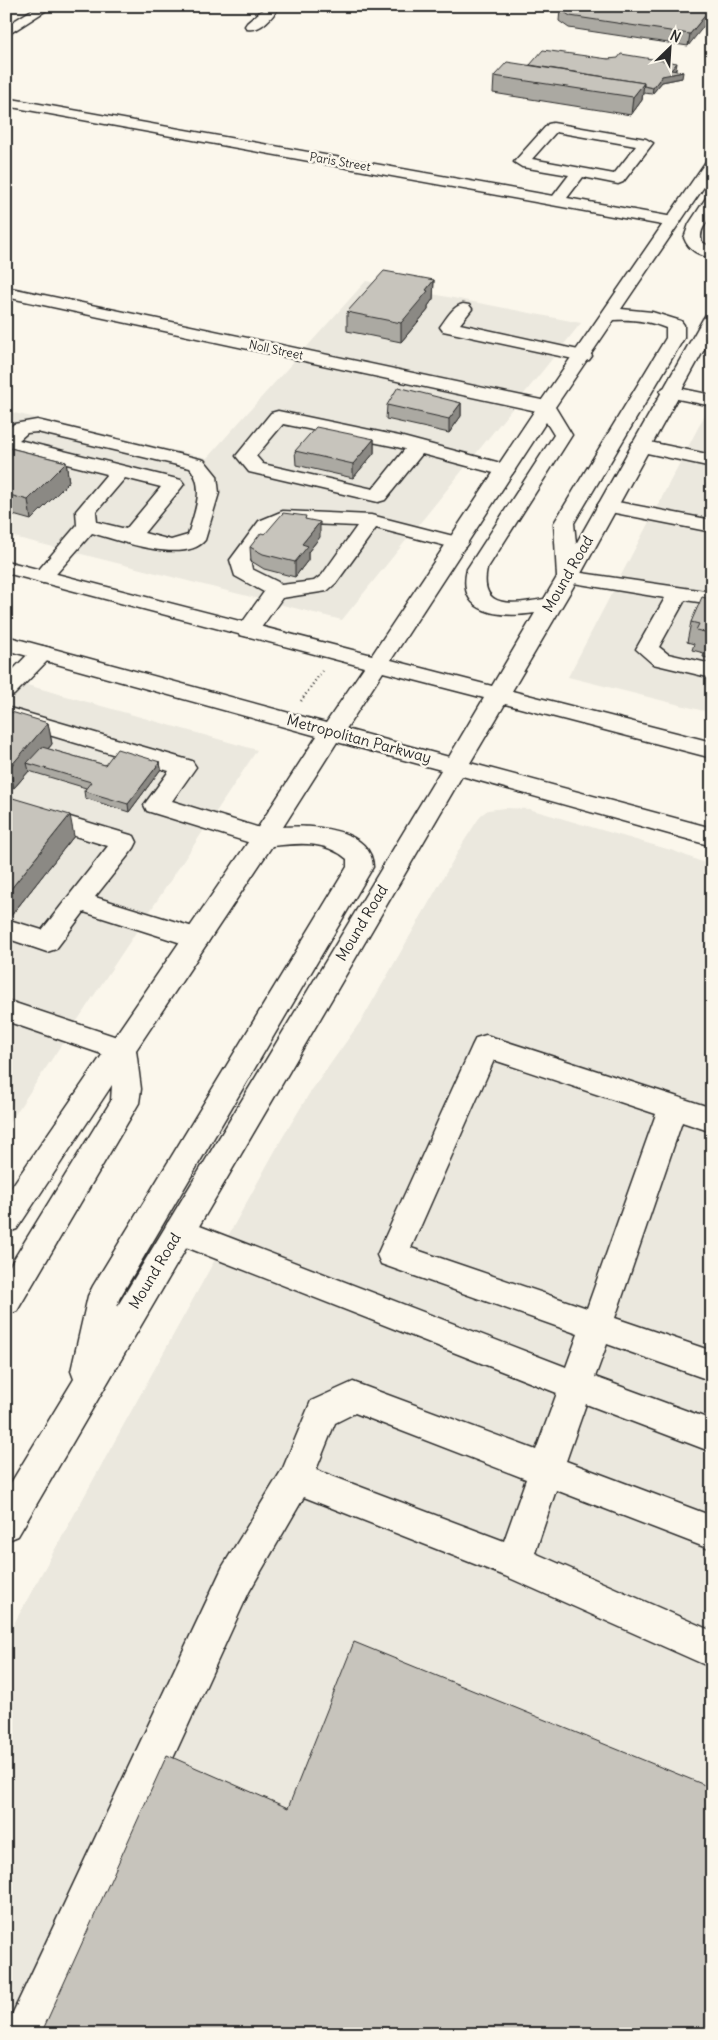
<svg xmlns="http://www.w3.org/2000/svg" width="718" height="2040" viewBox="0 0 718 2040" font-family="Delius,sans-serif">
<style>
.built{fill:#ebe8de}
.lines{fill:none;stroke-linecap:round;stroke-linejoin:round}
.minor-casing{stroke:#2b2b2b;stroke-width:3}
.major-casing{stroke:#2b2b2b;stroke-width:3}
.path{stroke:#2b2b2b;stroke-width:2.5;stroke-dasharray:1 3;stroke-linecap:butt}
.minor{fill:#fbf7ec;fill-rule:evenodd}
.major{fill:#fbf7ec;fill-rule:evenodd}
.wall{fill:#aba9a2;stroke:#2b2b2b}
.shaded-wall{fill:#8b8984;stroke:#2b2b2b}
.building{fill:#c7c4bc;stroke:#2b2b2b}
.labels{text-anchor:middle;stroke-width:5;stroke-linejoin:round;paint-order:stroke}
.far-street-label{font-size:12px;fill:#2b2b2b;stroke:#fbf7ec}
.street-label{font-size:15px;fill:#2b2b2b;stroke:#fbf7ec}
</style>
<rect width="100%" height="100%" fill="#fbf7ec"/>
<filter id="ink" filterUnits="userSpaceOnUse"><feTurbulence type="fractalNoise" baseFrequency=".02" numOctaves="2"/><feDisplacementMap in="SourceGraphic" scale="10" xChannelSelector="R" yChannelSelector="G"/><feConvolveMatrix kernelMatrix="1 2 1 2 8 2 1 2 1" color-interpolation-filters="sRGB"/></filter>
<g filter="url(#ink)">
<g class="built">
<path d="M 366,281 L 581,323 L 342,620 L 6,535 L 6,411 L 207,458 Z"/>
<path d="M 712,401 L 712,713 L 568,677 Z"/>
<path d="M 6,679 L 257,750 L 6,1128 Z"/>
<path d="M 505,808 L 529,809 L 674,851 L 712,866 L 712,2034 L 6,2034 L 6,1638 L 281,1140 L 309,1094 L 363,1018 L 463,843 L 481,815 L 488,810 Z"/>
</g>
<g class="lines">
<g class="minor-casing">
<g id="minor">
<path d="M 38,6 L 53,6 L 6,36 L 6,26 Z"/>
<path d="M 267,6 L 280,6 C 273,16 261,32 247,29 L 245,26 L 247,23 Z"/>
<path d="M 6,98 L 553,196 L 569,175 L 522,167 L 514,162 L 548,124 L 553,123 L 646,139 L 653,143 L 623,182 L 618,184 L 583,177 L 567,198 L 673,217 L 681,222 L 673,227 L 6,106 ZM 556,132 L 636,146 L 614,174 L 532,159 Z"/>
<path d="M 6,287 L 546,401 L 553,403 L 555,407 L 553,411 L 546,413 L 6,297 Z"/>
<path d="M 463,304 L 469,305 L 472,309 L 460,324 L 583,351 L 589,352 L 592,356 L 589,360 L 583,361 L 443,331 L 440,327 C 446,319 453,306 463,304 Z"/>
<path d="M 669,386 L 712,395 L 712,406 L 663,396 L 660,392 L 663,388 Z"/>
<path d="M 278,411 L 399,436 L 512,466 L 515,470 L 512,474 L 505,476 L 422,454 L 385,500 L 378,502 L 249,472 L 236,456 L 271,413 ZM 283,424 L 397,447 L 405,449 L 373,489 L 263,464 L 256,456 Z"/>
<path d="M 37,420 L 204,460 L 217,476 L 219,493 L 205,540 C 185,565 118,540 92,533 L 50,581 L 43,583 L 36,581 L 32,577 L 36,573 L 77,525 L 76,511 L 107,474 L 6,449 L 6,431 L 14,424 ZM 37,432 L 190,468 C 206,488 194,513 188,535 L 171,540 L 144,533 L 181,488 L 184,484 L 181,480 L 19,440 L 27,433 ZM 125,478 L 161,487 L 126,529 L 97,522 L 96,512 Z"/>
<path d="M 640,440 L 712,455 L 712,467 L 633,450 L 630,446 L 633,442 Z"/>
<path d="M 607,500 L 712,520 L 712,532 L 600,510 L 597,506 L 600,502 Z"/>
<path d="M 283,511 L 371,515 L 465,539 L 468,543 L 465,547 L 458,549 L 376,528 L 336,583 L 327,591 L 282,598 L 256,635 L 248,637 L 240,635 L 237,630 L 264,592 L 235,576 L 230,560 L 259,521 ZM 286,523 L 357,526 L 322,575 L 314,581 L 281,585 L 278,582 L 252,569 L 250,560 L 273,529 Z"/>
<path d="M 568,571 L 712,592 L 712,604 L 685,600 L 659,647 L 668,654 L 712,664 L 712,678 L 653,664 L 636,649 L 665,598 L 561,581 L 557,577 L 561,573 Z"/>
<path d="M 42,646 L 50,648 L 53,653 L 50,658 L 14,695 L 6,697 L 6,677 L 34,648 Z"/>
<path d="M 6,707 L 192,761 L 196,767 L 172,801 L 273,832 L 276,838 L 273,844 L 264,847 L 147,811 L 144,805 L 169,771 L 6,722 Z"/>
<path d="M 6,798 L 134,836 L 137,842 L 134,848 L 95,897 L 206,931 L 210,938 L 206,945 L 197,948 L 84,912 L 56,949 L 47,952 L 6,938 L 6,919 L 42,930 L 108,846 L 6,815 Z"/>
<path d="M 6,1000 L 132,1042 L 136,1050 L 132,1058 L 122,1061 L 6,1021 Z"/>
<path d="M 486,1035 L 712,1108 L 712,1132 L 682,1122 L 615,1318 L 712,1351 L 712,1381 L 607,1344 L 595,1377 L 712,1420 L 712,1452 L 586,1404 L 566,1461 L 712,1516 L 712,1550 L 556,1490 L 535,1553 L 712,1631 L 712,1668 L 505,1576 L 304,1497 L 249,1592 L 47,2034 L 6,2034 L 10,2019 L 223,1566 L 283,1468 L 311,1401 L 353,1382 L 536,1450 L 557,1393 L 168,1240 L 164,1231 L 168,1222 L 179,1218 L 566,1367 L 578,1334 L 381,1264 L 377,1255 L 472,1046 L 476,1038 ZM 494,1060 L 656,1114 L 587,1308 L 411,1248 ZM 355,1413 L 526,1479 L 504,1541 L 316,1470 L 335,1423 Z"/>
</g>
</g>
<g class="major-casing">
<g id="major">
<path d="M 712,159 L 712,175 L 621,309 L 652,312 L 681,321 L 684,325 L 684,338 L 574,523 L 576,544 L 703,319 L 706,315 L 712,314 L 712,335 L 579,577 L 512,691 L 712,742 L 712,758 L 505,704 L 470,763 L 712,828 L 712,846 L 462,776 L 18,1536 L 6,1541 L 6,1491 L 74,1379 L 71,1371 L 88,1296 L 93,1286 L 347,867 L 347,859 C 324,840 300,843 272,846 L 136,1050 L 141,1089 L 139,1103 L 17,1311 L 6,1315 L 6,1272 L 111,1101 L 112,1085 L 17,1229 L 6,1233 L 6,1195 L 255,832 L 317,736 L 6,650 L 6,636 L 326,723 L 364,667 L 6,573 L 6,561 L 372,655 L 537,407 L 707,160 ZM 614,320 C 632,319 649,321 666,328 L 666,338 L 554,523 L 557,577 L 544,599 C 515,604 478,611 487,569 L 572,435 L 555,407 ZM 546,422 L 554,435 L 467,569 C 456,615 501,618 535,613 L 492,686 L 391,660 ZM 383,672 L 484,698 L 449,757 L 346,729 ZM 337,742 L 441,770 L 117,1307 L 119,1299 L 373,867 C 372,828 312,825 283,827 Z"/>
<path d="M 712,196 C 712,202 713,209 711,214 C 707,224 698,230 702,242 L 712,248 L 712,258 C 699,255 689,251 684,238 L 689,224 L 706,198 Z"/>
</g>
</g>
<path class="path" d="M 301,701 L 322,671"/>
<use href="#minor" class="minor"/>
<use href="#major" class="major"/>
</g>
<g class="wall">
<path d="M 549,6 L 712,6 L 688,46 L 569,28 L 559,21 L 560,9 L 549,7 Z"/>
<path d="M 608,59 L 676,69 L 675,71 L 682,78 L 662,82 L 652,94 L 643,93 L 642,100 L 631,115 L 493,93 L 494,76 L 530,65 Z"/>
<path d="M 434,280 L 433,299 L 428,306 L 428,310 L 401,342 L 347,331 L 347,312 Z"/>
<path d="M 461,403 L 461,416 L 449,433 L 386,419 L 387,405 Z"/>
<path d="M 374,439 L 374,453 L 353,478 L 296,465 L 295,451 Z"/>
<path d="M 6,447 L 66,462 L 69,482 L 31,520 L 6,513 Z"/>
<path d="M 306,519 L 320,537 L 308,552 L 308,560 L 295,577 L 264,569 L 251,561 L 250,547 L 265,534 Z"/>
<path d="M 712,594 L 712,659 L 703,657 L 704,653 L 692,650 L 694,644 L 687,642 L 691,622 L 710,599 Z"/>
<path d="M 6,713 L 48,723 L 52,744 L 48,749 L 105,765 L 160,762 L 161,769 L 129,812 L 85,798 L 84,791 L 86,788 L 29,771 L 14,788 L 6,785 Z"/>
<path d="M 6,796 L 74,836 L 10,917 L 6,916 Z"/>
</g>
<g class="shaded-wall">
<path d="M 712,7 L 712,16 L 688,46 L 690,34 Z"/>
<path d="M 677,63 L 676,69 L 672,74 L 683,72 L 682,78 L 662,82 L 652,94 L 653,88 L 662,76 L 671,70 Z"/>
<path d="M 644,83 L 642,100 L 631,115 L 633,97 Z"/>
<path d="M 434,280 L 433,299 L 428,306 L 428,310 L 401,342 L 401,323 L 426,290 Z"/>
<path d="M 461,403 L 461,416 L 449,433 L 449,419 Z"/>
<path d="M 374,439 L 374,453 L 353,478 L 353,464 Z"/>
<path d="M 66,462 L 69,482 L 31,520 L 28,500 Z"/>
<path d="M 320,522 L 320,537 L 308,552 L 308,560 L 295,577 L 295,562 L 302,544 Z"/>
<path d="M 48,723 L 52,744 L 34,765 L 27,763 L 29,771 L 14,788 L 10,767 Z"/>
<path d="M 160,762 L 161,769 L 129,812 L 128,804 Z"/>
<path d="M 70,815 L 74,836 L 10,917 L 6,904 L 6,895 Z"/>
</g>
<g class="building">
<path d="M 563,6 L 712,6 L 712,7 L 690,34 L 570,16 L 560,9 Z"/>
<path d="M 543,50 L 608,59 L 618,58 L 621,54 L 677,63 L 671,70 L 683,72 L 662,76 L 653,88 L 644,86 L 644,83 L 530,65 Z"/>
<path d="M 507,62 L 644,83 L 633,97 L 494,76 Z"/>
<path d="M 384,271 L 434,280 L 426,290 L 428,291 L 401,323 L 347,312 Z"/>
<path d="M 398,387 L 461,403 L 449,419 L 387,405 Z"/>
<path d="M 316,427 L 374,439 L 353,464 L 295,451 Z"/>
<path d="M 6,447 L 66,462 L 28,500 L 6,494 Z"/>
<path d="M 283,513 L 306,516 L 305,519 L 320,522 L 302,544 L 308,546 L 295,562 L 263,554 L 250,547 L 261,533 L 265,534 Z"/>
<path d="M 712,594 L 712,637 L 707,636 L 709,633 L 696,630 L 699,624 L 691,622 L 702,597 L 710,599 Z"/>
<path d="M 8,711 L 48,723 L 10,767 L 6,766 L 6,713 Z"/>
<path d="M 42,747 L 105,765 L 117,749 L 160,762 L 128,804 L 84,791 L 91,782 L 27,763 Z"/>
<path d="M 6,796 L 70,815 L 6,895 Z"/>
<path d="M 354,1642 L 712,1788 L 712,2034 L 41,2034 L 167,1755 L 288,1808 Z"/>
</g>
</g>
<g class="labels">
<g class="far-street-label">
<text transform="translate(340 162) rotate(10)" y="4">Paris Street</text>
<text transform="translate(276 350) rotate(12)" y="4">Noll Street</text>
</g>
<g class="street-label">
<text transform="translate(568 574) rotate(-60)" y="5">Mound Road</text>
<text transform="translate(359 739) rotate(15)" y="5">Metropolitan Parkway</text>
<text transform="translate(362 923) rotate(-59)" y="5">Mound Road</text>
<text transform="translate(155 1271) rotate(-59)" y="5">Mound Road</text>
</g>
</g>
<rect width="718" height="2040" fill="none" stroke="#fbf7ec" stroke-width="25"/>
<rect x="12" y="12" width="693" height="2015" fill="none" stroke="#2b2b2b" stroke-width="2" filter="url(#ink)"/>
<g transform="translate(670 48) rotate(25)" stroke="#fbf7ec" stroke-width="4" paint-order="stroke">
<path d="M0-4L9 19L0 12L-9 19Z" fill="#2b2b2b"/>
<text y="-8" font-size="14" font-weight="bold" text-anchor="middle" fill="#2b2b2b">N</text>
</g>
</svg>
